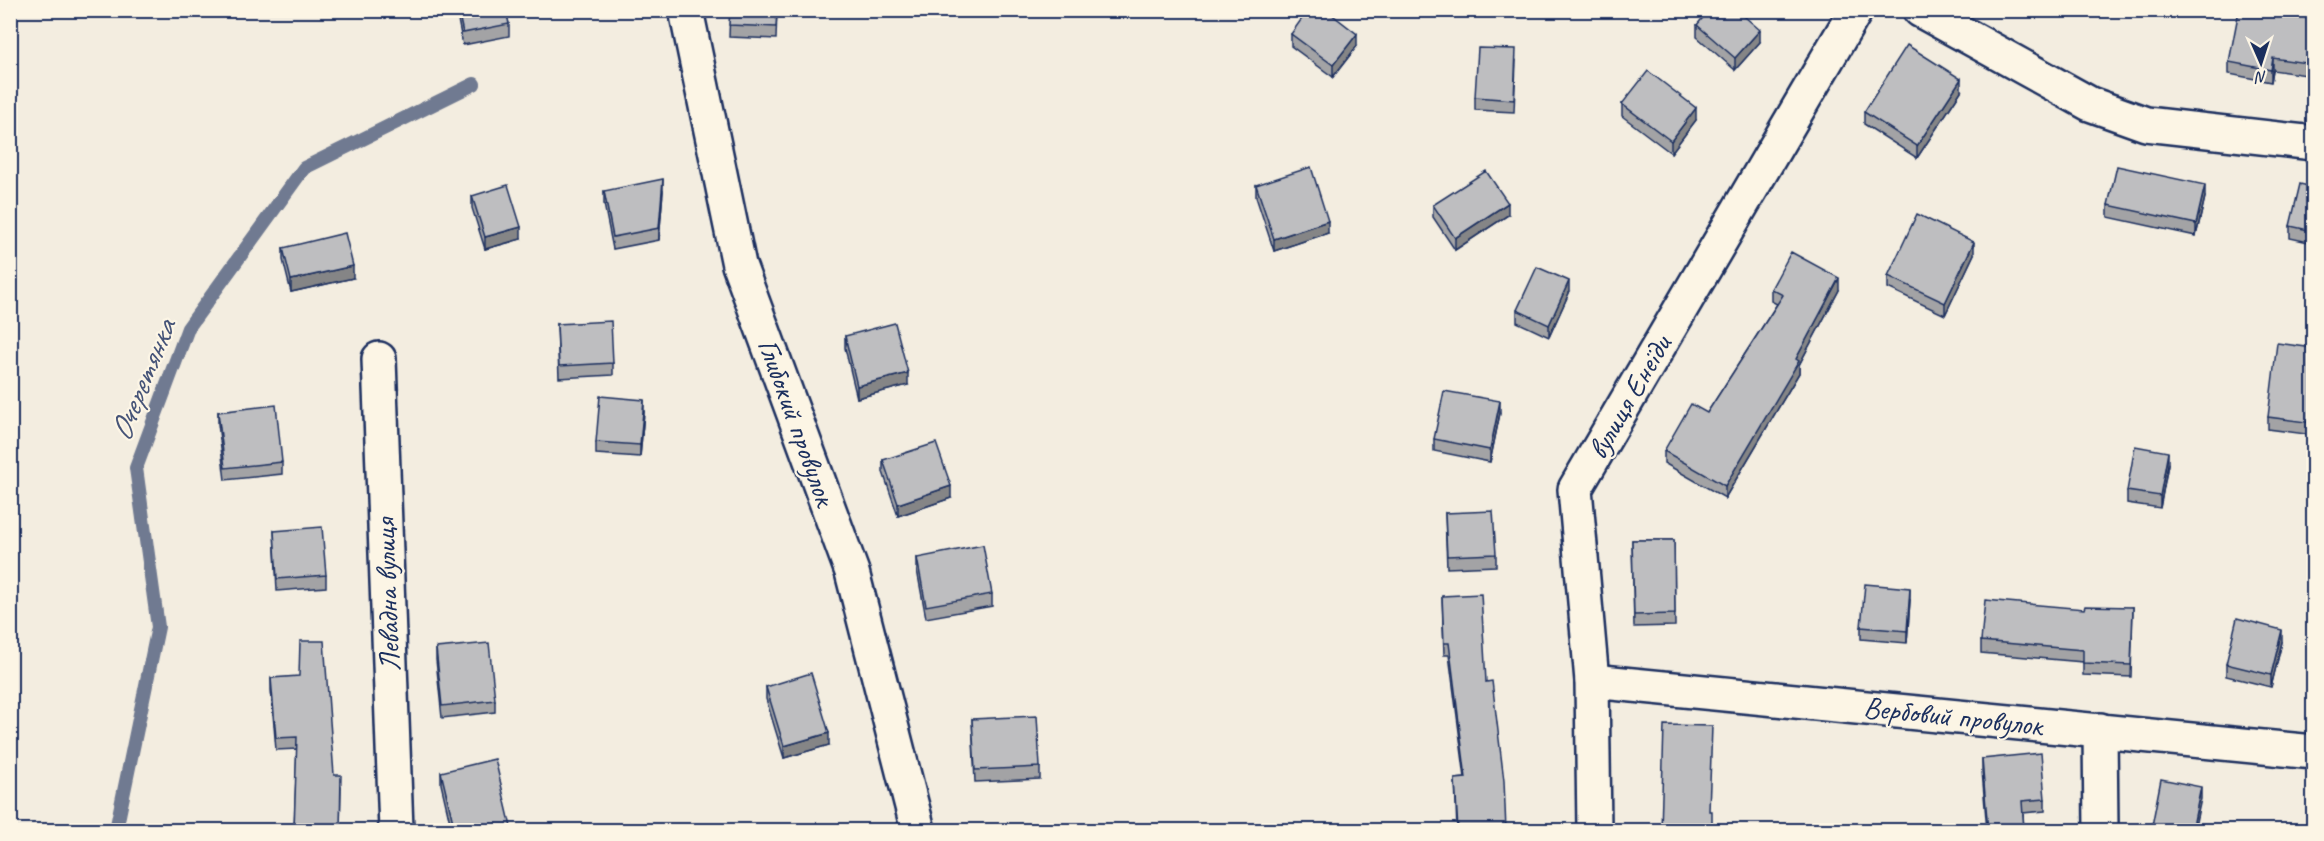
<svg xmlns="http://www.w3.org/2000/svg" width="2324" height="841" viewBox="0 0 2324 841" font-family="Caveat,sans-serif">
<style>
.lines{fill:none;stroke-linecap:round;stroke-linejoin:round}
.stream{stroke:#707a91;stroke-width:14}
.minor-casing{stroke:#1b2f5e;stroke-width:38}
.minor{stroke:#fcf5e5;stroke-width:33}
.wall{fill:#a3a3a5;stroke:#1b2f5e;stroke-width:1.5}
.shaded-wall{fill:#858586;stroke:#1b2f5e;stroke-width:1.5}
.building{fill:#bebec0;stroke:#1b2f5e;stroke-width:1.5}
.labels{text-anchor:middle;stroke-width:4.5;stroke-linejoin:round;paint-order:stroke}
.street-label{font-size:30px;fill:#1b2f5e;stroke:#fcf5e5}
.water-label{font-size:32px;font-style:italic;fill:#465478;stroke:#fcf5e5}
</style>
<rect width="100%" height="100%" fill="#f3ede0"/>
<filter id="ink" filterUnits="userSpaceOnUse"><feTurbulence type="fractalNoise" baseFrequency=".0167" numOctaves="2"/><feDisplacementMap in="SourceGraphic" scale="12" xChannelSelector="R" yChannelSelector="G"/><feConvolveMatrix kernelMatrix="1 2 1 2 8 2 1 2 1" color-interpolation-filters="sRGB"/></filter>
<g filter="url(#ink)">
<g class="lines">
<path class="stream" d="M 116,830 L 158,627 L 136,468 L 188,328 L 304,168 L 474,84"/>
<g class="minor-casing">
<g id="minor">
<path d="M 686,10 L 739,265 L 852,572 L 918,830"/>
<path d="M 1920,10 L 2090,104 L 2146,124 L 2314,143"/>
<path d="M 379,359 L 396,830"/>
<path d="M 1592,681 L 2314,752"/>
<path d="M 2100,730 L 2101,830"/>
<path d="M 1594,830 L 1592,681 L 1575,489 L 1856,10"/>
</g>
</g>
<use href="#minor" class="minor"/>
</g>
<g class="wall">
<path d="M 456,10 L 506,10 L 509,24 L 509,36 L 463,45 Z"/>
<path d="M 730,10 L 777,10 L 776,39 L 729,37 Z"/>
<path d="M 2313,19 L 2313,76 L 2273,70 L 2271,82 L 2229,74 L 2229,62 Z"/>
<path d="M 1697,25 L 1760,42 L 1735,70 L 1697,37 Z"/>
<path d="M 1291,34 L 1357,46 L 1333,77 L 1291,46 Z"/>
<path d="M 1516,61 L 1514,112 L 1475,110 L 1475,97 Z"/>
<path d="M 1961,91 L 1917,158 L 1864,124 L 1864,112 Z"/>
<path d="M 1622,104 L 1696,120 L 1671,153 L 1622,116 Z"/>
<path d="M 1256,185 L 1328,233 L 1274,251 L 1256,197 Z"/>
<path d="M 2313,187 L 2313,243 L 2290,238 L 2290,226 Z"/>
<path d="M 604,191 L 663,191 L 659,240 L 613,249 L 604,204 Z"/>
<path d="M 472,196 L 521,239 L 485,249 L 472,208 Z"/>
<path d="M 2205,197 L 2196,236 L 2108,217 L 2108,205 Z"/>
<path d="M 1433,205 L 1508,215 L 1455,250 L 1433,217 Z"/>
<path d="M 283,248 L 353,278 L 291,292 L 283,260 Z"/>
<path d="M 1974,254 L 1945,315 L 1888,288 L 1888,276 Z"/>
<path d="M 1771,289 L 1839,290 L 1799,365 L 1799,373 L 1725,498 L 1664,463 L 1664,451 L 1707,413 L 1777,304 L 1771,301 Z"/>
<path d="M 1569,293 L 1549,337 L 1517,322 L 1517,310 Z"/>
<path d="M 557,324 L 613,363 L 613,375 L 559,378 Z"/>
<path d="M 845,336 L 908,385 L 857,398 L 845,348 Z"/>
<path d="M 2313,348 L 2313,435 L 2268,429 L 2268,417 Z"/>
<path d="M 218,412 L 282,462 L 282,474 L 225,480 L 218,424 Z"/>
<path d="M 644,412 L 640,457 L 596,454 L 596,442 Z"/>
<path d="M 1500,413 L 1490,462 L 1434,451 L 1434,439 Z"/>
<path d="M 883,460 L 951,498 L 898,516 L 883,472 Z"/>
<path d="M 2168,464 L 2160,508 L 2127,503 L 2127,491 Z"/>
<path d="M 1445,513 L 1496,554 L 1496,566 L 1447,568 Z"/>
<path d="M 274,531 L 326,575 L 326,587 L 277,591 Z"/>
<path d="M 1632,540 L 1674,540 L 1675,626 L 1634,627 Z"/>
<path d="M 917,558 L 992,594 L 992,606 L 926,618 L 917,570 Z"/>
<path d="M 1442,596 L 1486,682 L 1506,831 L 1457,831 L 1455,779 L 1465,778 L 1449,655 L 1444,655 Z"/>
<path d="M 1910,600 L 1907,643 L 1861,639 L 1861,627 Z"/>
<path d="M 2133,607 L 2131,677 L 2083,675 L 2083,662 L 1981,653 L 1981,641 Z"/>
<path d="M 2282,642 L 2271,687 L 2226,676 L 2226,664 Z"/>
<path d="M 436,648 L 495,700 L 495,712 L 442,718 L 436,660 Z"/>
<path d="M 271,678 L 341,787 L 340,831 L 294,831 L 297,749 L 276,750 L 271,690 Z"/>
<path d="M 766,687 L 829,745 L 784,758 L 766,699 Z"/>
<path d="M 972,719 L 1040,767 L 1040,779 L 975,782 Z"/>
<path d="M 1982,759 L 2045,799 L 2045,811 L 2023,813 L 2024,831 L 1987,831 L 1982,771 Z"/>
<path d="M 441,772 L 512,831 L 452,831 L 441,784 Z"/>
</g>
<g class="shaded-wall">
<path d="M 1760,30 L 1760,42 L 1735,70 L 1735,58 Z"/>
<path d="M 1357,34 L 1357,46 L 1333,77 L 1333,65 Z"/>
<path d="M 2273,58 L 2273,70 L 2271,82 L 2271,70 Z"/>
<path d="M 1961,79 L 1961,91 L 1917,158 L 1917,146 Z"/>
<path d="M 1696,108 L 1696,120 L 1671,153 L 1671,141 Z"/>
<path d="M 663,179 L 663,191 L 659,240 L 659,228 Z"/>
<path d="M 2205,185 L 2205,197 L 2196,236 L 2196,224 Z"/>
<path d="M 1508,203 L 1508,215 L 1455,250 L 1455,238 Z"/>
<path d="M 1328,221 L 1328,233 L 1274,251 L 1274,239 Z"/>
<path d="M 521,227 L 521,239 L 485,249 L 485,237 Z"/>
<path d="M 1974,242 L 1974,254 L 1945,315 L 1945,303 Z"/>
<path d="M 353,266 L 353,278 L 291,292 L 291,280 Z"/>
<path d="M 1839,278 L 1839,290 L 1799,365 L 1799,373 L 1725,498 L 1725,486 L 1796,359 Z"/>
<path d="M 1569,281 L 1569,293 L 1549,337 L 1549,325 Z"/>
<path d="M 908,373 L 908,385 L 857,398 L 857,386 Z"/>
<path d="M 644,400 L 644,412 L 640,457 L 640,445 Z"/>
<path d="M 1500,401 L 1500,413 L 1490,462 L 1490,450 Z"/>
<path d="M 2168,452 L 2168,464 L 2160,508 L 2160,496 Z"/>
<path d="M 951,486 L 951,498 L 898,516 L 898,504 Z"/>
<path d="M 1910,588 L 1910,600 L 1907,643 L 1907,631 Z"/>
<path d="M 2282,630 L 2282,642 L 2271,687 L 2271,675 Z"/>
<path d="M 829,733 L 829,745 L 784,758 L 784,746 Z"/>
<path d="M 2201,787 L 2201,799 L 2194,831 L 2192,831 Z"/>
</g>
<g class="building">
<path d="M 458,10 L 506,10 L 509,24 L 463,33 Z"/>
<path d="M 730,10 L 777,10 L 776,27 L 729,25 Z"/>
<path d="M 1308,10 L 1326,10 L 1357,34 L 1333,65 L 1291,34 Z"/>
<path d="M 1709,10 L 1737,10 L 1760,30 L 1735,58 L 1697,25 Z"/>
<path d="M 2239,10 L 2261,10 L 2313,19 L 2313,64 L 2273,58 L 2271,70 L 2229,62 Z"/>
<path d="M 1907,45 L 1961,79 L 1917,146 L 1864,112 Z"/>
<path d="M 1478,48 L 1516,49 L 1514,100 L 1475,97 Z"/>
<path d="M 1648,71 L 1696,108 L 1671,141 L 1622,104 Z"/>
<path d="M 2117,166 L 2205,185 L 2196,224 L 2108,205 Z"/>
<path d="M 1311,167 L 1328,221 L 1274,239 L 1256,185 Z"/>
<path d="M 1486,171 L 1508,203 L 1455,238 L 1433,205 Z"/>
<path d="M 663,179 L 659,228 L 613,237 L 604,191 Z"/>
<path d="M 2300,184 L 2313,187 L 2313,231 L 2290,226 Z"/>
<path d="M 508,185 L 521,227 L 485,237 L 472,196 Z"/>
<path d="M 1917,214 L 1974,242 L 1945,303 L 1888,276 Z"/>
<path d="M 345,233 L 353,266 L 291,280 L 283,248 Z"/>
<path d="M 1791,252 L 1839,278 L 1796,359 L 1799,361 L 1725,486 L 1664,451 L 1691,404 L 1707,413 L 1783,295 L 1771,289 Z"/>
<path d="M 1537,267 L 1569,281 L 1549,325 L 1517,310 Z"/>
<path d="M 611,321 L 613,363 L 559,366 L 557,324 Z"/>
<path d="M 895,323 L 908,373 L 857,386 L 845,336 Z"/>
<path d="M 2277,343 L 2313,348 L 2313,423 L 2268,417 Z"/>
<path d="M 1444,391 L 1500,401 L 1490,450 L 1434,439 Z"/>
<path d="M 600,396 L 644,400 L 640,445 L 596,442 Z"/>
<path d="M 276,405 L 282,462 L 225,468 L 218,412 Z"/>
<path d="M 936,443 L 951,486 L 898,504 L 883,460 Z"/>
<path d="M 2135,446 L 2168,452 L 2160,496 L 2127,491 Z"/>
<path d="M 1493,511 L 1496,554 L 1447,556 L 1445,513 Z"/>
<path d="M 322,527 L 326,575 L 277,579 L 274,531 Z"/>
<path d="M 1632,540 L 1674,540 L 1675,614 L 1634,615 Z"/>
<path d="M 983,545 L 992,594 L 926,606 L 917,558 Z"/>
<path d="M 1865,584 L 1910,588 L 1907,631 L 1861,627 Z"/>
<path d="M 1481,594 L 1486,682 L 1492,681 L 1504,781 L 1506,831 L 1458,831 L 1455,779 L 1466,778 L 1449,643 L 1444,643 L 1442,596 Z"/>
<path d="M 1985,600 L 2084,609 L 2085,606 L 2133,607 L 2131,665 L 2083,663 L 2083,650 L 1981,641 Z"/>
<path d="M 2237,618 L 2282,630 L 2271,675 L 2226,664 Z"/>
<path d="M 300,641 L 324,641 L 334,775 L 341,775 L 340,830 L 294,829 L 297,737 L 276,738 L 271,678 L 299,676 Z"/>
<path d="M 489,643 L 495,700 L 442,706 L 436,648 Z"/>
<path d="M 811,673 L 829,733 L 784,746 L 766,687 Z"/>
<path d="M 1037,716 L 1040,767 L 975,770 L 972,719 Z"/>
<path d="M 1664,725 L 1712,726 L 1709,811 L 1712,811 L 1712,831 L 1661,831 Z"/>
<path d="M 2041,753 L 2045,799 L 2022,801 L 2024,831 L 1988,831 L 1982,759 Z"/>
<path d="M 495,759 L 512,831 L 455,831 L 441,772 Z"/>
<path d="M 2161,779 L 2201,787 L 2192,831 L 2151,831 Z"/>
</g>
</g>
<g class="labels">
<g class="street-label">
<text transform="translate(1629 397) rotate(-60)" y="10">вулиця Енеїди</text>
<text transform="translate(797 422) rotate(70)" y="10">Глибокий провулок</text>
<text transform="translate(387 595) rotate(-92)" y="10">Левадна вулиця</text>
<text transform="translate(1953 716) rotate(6)" y="10">Вербовий провулок</text>
</g>
<g class="water-label">
<text transform="translate(142 380) rotate(-68)" y="11">Очеретянка</text>
</g>
</g>
<rect width="2324" height="841" fill="none" stroke="#fcf5e5" stroke-width="36"/>
<rect x="18" y="18" width="2288" height="805" fill="none" stroke="#1b2f5e" stroke-width="2" filter="url(#ink)"/>
<g transform="translate(2261 63) rotate(177)" stroke="#fcf5e5" stroke-width="4.5" paint-order="stroke">
<path d="M0-4.5L10 22L0 15L-10 22Z" fill="#1b2f5e"/>
<text y="-9" font-size="16" font-weight="bold" text-anchor="middle" fill="#1b2f5e">N</text>
</g>
</svg>
